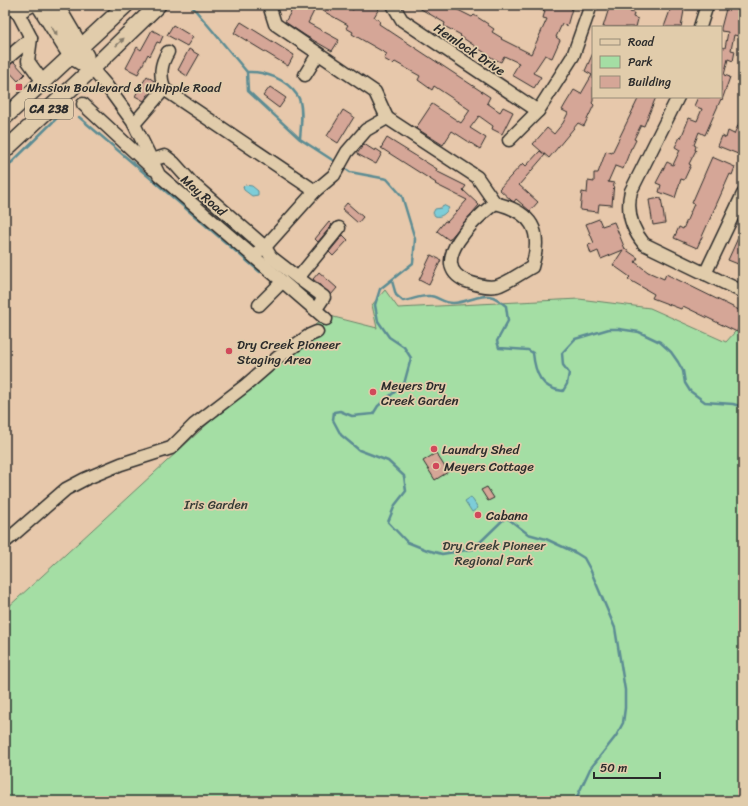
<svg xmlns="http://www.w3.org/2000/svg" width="748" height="806" viewBox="0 0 748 806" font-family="Sriracha,sans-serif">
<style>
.green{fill:#a4dea4;stroke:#688468}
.water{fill:#7dcdd8;stroke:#5c8c93}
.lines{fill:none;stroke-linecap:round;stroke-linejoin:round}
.stream{stroke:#5c8c93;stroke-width:2.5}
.building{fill:#d5a697;stroke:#2b2b2b}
.minor-casing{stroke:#2b2b2b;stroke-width:15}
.major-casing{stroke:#2b2b2b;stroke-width:18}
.minor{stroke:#e1ccab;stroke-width:12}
.major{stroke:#e1ccab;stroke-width:15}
.oneway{fill:#867c6b}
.poi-dot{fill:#d1495b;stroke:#e1ccab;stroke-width:1.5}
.labels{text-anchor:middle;stroke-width:3.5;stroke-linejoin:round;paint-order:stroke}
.shield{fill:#e1ccab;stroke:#625b51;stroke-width:1}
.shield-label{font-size:12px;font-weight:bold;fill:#2b2b2b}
.street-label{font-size:13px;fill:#2b2b2b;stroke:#e1ccab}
.poi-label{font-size:13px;fill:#2b2b2b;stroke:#e1ccab;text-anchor:start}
.park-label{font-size:13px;fill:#373d37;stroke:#e1ccab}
</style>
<rect width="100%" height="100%" fill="#e7c8ab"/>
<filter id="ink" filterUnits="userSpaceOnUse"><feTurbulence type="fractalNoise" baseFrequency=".025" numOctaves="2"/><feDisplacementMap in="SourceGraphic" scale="8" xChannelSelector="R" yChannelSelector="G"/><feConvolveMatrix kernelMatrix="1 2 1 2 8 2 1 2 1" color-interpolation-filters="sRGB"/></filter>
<g filter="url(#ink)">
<path class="green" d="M 385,290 L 398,308 L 579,299 L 650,308 L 726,342 L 743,323 L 743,801 L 5,801 L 5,610 L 326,315 L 377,328 L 372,305 Z"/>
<g class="water">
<path d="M 245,185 L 252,186 L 258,191 L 258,195 L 252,196 L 244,190 L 243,187 Z"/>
<path d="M 443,205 L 449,208 C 446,213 441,218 435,216 L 433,213 L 435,209 L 441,208 Z"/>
<path d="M 471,497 L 478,508 L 472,512 L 465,501 Z"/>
</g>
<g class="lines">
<g class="stream">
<path d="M 191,5 L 247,72 L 248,91 L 300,139 L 337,163"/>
<path d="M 247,72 C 265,71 286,79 297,95 C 304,104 301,127 300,138"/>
<path d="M 79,117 L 260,272"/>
<path d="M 343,167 L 350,172 L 387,179 L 402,196 L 415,239 L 413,263 L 380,289 L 375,305 L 378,321 L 389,337 L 404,347 L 411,358 L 404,384 L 378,406 L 373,414 L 352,416 L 340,411 L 334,412 L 333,420 L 341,435 L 359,450 L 388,461 L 404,476 L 406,491 L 395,505 L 388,522 L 407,542 L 427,550 L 442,554 L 473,549 L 506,517 L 528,534 L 546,539 L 576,553 L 584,558 L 590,569 L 615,628 L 625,690 L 625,708 L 623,723 L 616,736 L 590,769 L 575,801"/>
<path d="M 5,169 L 65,110"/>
<path d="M 392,281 L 396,295 L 403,301 C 413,300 420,295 430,296 C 437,296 443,303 453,303 C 466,303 481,293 493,297 C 498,299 502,303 506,306 L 508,321 L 497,341 L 499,348 L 528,350 L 533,353 C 535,373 541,389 563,391 L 567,384 L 569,373 L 563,365 L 562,353 L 575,339 L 609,329 L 619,329 L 639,332 L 660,342 L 671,352 L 678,362 L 683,371 L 685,383 L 690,391 L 705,402 L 733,404 L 743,407"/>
</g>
</g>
<g class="building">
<path d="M 295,5 L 345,5 L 353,10 L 356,5 L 363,5 L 368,8 L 370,5 L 376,5 L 380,7 L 374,17 L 380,21 L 379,24 L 490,97 L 487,103 L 500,112 L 503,107 L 513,112 L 502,134 L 492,129 L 493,126 L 479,116 L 470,128 L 486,138 L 480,149 L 452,131 L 443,145 L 416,128 L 432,104 L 461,123 L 470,110 L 434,86 L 432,90 L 418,80 L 420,76 L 395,62 L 393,64 L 384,59 L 387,54 L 352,34 L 353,32 L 346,28 L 348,25 L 316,7 L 308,23 L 339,40 L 332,51 L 306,36 L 285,22 Z"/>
<path d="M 414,5 L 448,5 L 472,17 L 474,15 L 488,24 L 488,25 L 494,29 L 492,32 L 502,38 L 501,39 L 531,54 L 547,19 L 543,18 L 545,11 L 530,7 L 530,5 L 573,5 L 567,26 L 562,24 L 556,37 L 560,40 L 552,58 L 545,55 L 533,73 L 541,77 L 534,88 L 512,75 L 519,63 L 504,56 L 501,62 L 494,59 L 460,36 L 461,35 L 444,26 L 445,23 Z"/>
<path d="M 610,5 L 632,5 L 630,12 L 634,13 L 633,17 L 638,19 L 636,27 L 603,27 Z"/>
<path d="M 672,5 L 685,5 L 681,27 L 664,27 Z"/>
<path d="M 727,5 L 743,5 L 743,37 L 734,35 L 731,50 L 735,51 L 733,61 L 728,59 L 724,75 L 730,77 L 722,100 L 721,99 L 705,135 L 699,132 L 694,145 L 696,146 L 695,150 L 696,150 L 689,164 L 691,165 L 684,180 L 681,179 L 675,198 L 659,192 L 661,185 L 656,183 L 667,162 L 673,165 L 680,150 L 675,147 L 680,137 L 681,138 L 689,118 L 697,121 L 702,109 L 694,106 L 698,97 L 721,97 L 721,47 L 725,48 L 728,32 L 721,31 L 721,28 Z"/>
<path d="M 241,22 L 294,55 L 288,66 L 234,33 Z"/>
<path d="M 173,25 L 193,37 L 187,46 L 167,35 Z"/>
<path d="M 152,30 L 163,36 L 160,43 L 157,42 L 150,56 L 148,54 L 138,74 L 126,68 L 137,47 L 141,50 Z"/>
<path d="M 189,49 L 199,55 L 187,76 L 178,70 Z"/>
<path d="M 593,53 L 593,101 L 592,103 L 594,105 L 584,126 L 578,123 L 549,158 L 533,144 L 547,128 L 554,134 L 563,123 L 568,113 L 562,110 L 566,103 L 574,90 L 581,94 L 592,75 L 585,71 Z"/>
<path d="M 14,62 L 25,74 L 18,81 L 5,67 Z"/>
<path d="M 147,76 L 154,81 L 155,84 L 144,101 L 135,96 Z"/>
<path d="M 270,87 L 286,98 L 279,108 L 263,96 Z"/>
<path d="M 639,97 L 656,97 L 644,126 L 641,125 L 634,139 L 636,140 L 632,148 L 631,148 L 623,169 L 615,166 L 608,182 L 614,183 L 612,205 L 599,204 L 598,212 L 580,210 L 582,192 L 587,193 L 588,181 L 594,182 L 594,173 L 598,173 L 606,151 L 612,153 Z"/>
<path d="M 343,110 L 354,117 L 338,143 L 327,136 Z"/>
<path d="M 743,115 L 743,156 L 718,146 L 722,136 L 726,138 L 728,131 L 734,134 Z"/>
<path d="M 387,138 L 437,169 L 436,171 L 466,186 L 463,190 L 479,205 L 449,240 L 437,231 L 445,221 L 447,222 L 467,200 L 435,184 L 436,183 L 381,148 Z"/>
<path d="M 364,144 L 375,151 L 376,149 L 382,153 L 376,164 L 357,154 Z"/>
<path d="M 540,151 L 545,155 L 519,185 L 538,202 L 530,211 L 516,199 L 514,202 L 512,201 L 499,189 L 523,163 L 526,166 Z"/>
<path d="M 712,157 L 735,167 L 732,175 L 730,174 L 697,248 L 674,238 L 679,227 L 683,229 L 694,204 L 692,203 Z"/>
<path d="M 661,198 L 665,223 L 653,225 L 649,200 Z"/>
<path d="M 347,203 L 363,217 L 358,223 L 342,209 Z"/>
<path d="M 599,219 L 602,226 L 614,222 L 625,249 L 638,258 L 635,262 L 648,272 L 664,279 L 666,274 L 743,312 L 743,318 L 737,332 L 683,306 L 681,309 L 652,298 L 654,294 L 628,279 L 630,277 L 613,265 L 623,250 L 601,259 L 598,251 L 591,254 L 588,245 L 594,243 L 586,224 Z"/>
<path d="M 329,222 L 332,225 L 318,242 L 315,239 Z"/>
<path d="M 743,227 L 743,253 L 738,264 L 728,260 Z"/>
<path d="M 343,235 L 348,240 L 333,256 L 329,252 Z"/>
<path d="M 431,255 L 441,260 L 429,285 L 419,280 Z"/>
<path d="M 319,272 L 337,288 L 331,295 L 313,279 Z"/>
<path d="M 436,453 L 448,472 L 435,480 L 423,461 Z"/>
<path d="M 487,487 L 494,498 L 488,501 L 481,490 Z"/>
</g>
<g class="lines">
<g class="minor-casing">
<g id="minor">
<path d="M 5,5 L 18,13"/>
<path d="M 33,5 L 18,13 L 31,38 L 28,61 L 43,82"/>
<path d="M 393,5 L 402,20 L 538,111"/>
<path d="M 700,27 L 707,5"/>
<path d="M 5,60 L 31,38"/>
<path d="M 92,69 L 106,85 L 133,122 L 159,175 L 326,319"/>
<path d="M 305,75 L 318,54"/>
<path d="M 164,89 C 160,75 160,65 168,52"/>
<path d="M 678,97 L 631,191 C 626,211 631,228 644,244 L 743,292"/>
<path d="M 83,104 L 153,169"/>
<path d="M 387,118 L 477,177 L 495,203 C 476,218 426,263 466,281 C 474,284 488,288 497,286 C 509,282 521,273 532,267 C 543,230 532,212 495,203"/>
<path d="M 134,124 L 164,89 L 315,191"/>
<path d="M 509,140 L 538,111 L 573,56 L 591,5"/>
<path d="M 152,160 L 165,156 L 174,163 L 192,183 L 265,247 L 315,191 L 334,175 L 347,152 L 366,130 L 387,118 L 375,92 L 275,24 L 269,5"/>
<path d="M 259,251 L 265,247 L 271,257 L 298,278 L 339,228"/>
<path d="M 705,274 L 743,194"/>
<path d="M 298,278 L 324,297 L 316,309"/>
<path d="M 259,305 L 282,282"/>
<path d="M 5,542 L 66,489 L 85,479 L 121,464 L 171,448 L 194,425 L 246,385 L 277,358 L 310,335 L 317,332"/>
</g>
</g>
<g class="major-casing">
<g id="major">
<path d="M 39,5 L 71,56 L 92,69"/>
<path d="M 56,5 L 86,56"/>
<path d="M 5,117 L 126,5"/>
<path d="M 5,150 L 92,69 L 158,5"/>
</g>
</g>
<use href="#minor" class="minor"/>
<use href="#major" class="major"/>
</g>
<defs><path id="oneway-solid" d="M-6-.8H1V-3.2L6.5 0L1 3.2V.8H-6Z"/></defs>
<g class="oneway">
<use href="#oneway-solid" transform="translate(54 31) rotate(58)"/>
<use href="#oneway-solid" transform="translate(120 42) rotate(-44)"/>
</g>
</g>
<g class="poi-dot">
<rect x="15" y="83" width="8" height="8" rx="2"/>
<circle cx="229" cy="351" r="4"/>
<circle cx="373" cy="392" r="4"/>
<circle cx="434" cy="449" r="4"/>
<circle cx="436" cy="466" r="4"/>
<circle cx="478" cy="515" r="4"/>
</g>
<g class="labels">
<rect class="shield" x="25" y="99" width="48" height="20" rx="3"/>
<g class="shield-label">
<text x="49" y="113">CA 238</text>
</g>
<g class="street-label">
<text transform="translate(470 49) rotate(34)" y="5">Hemlock Drive</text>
<text transform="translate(204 195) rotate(41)" y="5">May Road</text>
</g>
<g class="poi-label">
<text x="27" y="92">Mission Boulevard &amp; Whipple Road</text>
<text x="237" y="349">Dry Creek Pioneer<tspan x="237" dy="15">Staging Area</tspan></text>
<text x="381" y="390">Meyers Dry<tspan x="381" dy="15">Creek Garden</tspan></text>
<text x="442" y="454">Laundry Shed</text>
<text x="444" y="471">Meyers Cottage</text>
<text x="486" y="520">Cabana</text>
</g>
<g class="park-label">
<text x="216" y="509">Iris Garden</text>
<text x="494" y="550">Dry Creek Pioneer<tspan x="494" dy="15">Regional Park</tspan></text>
</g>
</g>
<rect width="748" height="806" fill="none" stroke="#e1ccab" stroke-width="20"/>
<rect x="10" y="10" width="728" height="786" fill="none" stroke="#2b2b2b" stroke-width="1.5" filter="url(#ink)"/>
<rect x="592" y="26" width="130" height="72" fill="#e1ccab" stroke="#988c78"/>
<rect x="600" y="39" width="20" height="6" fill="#e1ccab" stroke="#988c78"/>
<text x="628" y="46" font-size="12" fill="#2b2b2b">Road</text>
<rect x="600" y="56" width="20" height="12" fill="#a4dea4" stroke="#988c78"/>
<text x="628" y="66" font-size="12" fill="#2b2b2b">Park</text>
<rect x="600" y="76" width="20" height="12" fill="#d5a697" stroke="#988c78"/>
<text x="628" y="86" font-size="12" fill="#2b2b2b">Building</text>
<path d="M594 772v6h66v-6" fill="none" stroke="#2b2b2b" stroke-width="2"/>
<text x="600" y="772" font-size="12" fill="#2b2b2b" stroke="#e1ccab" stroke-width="3" paint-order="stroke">50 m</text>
</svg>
